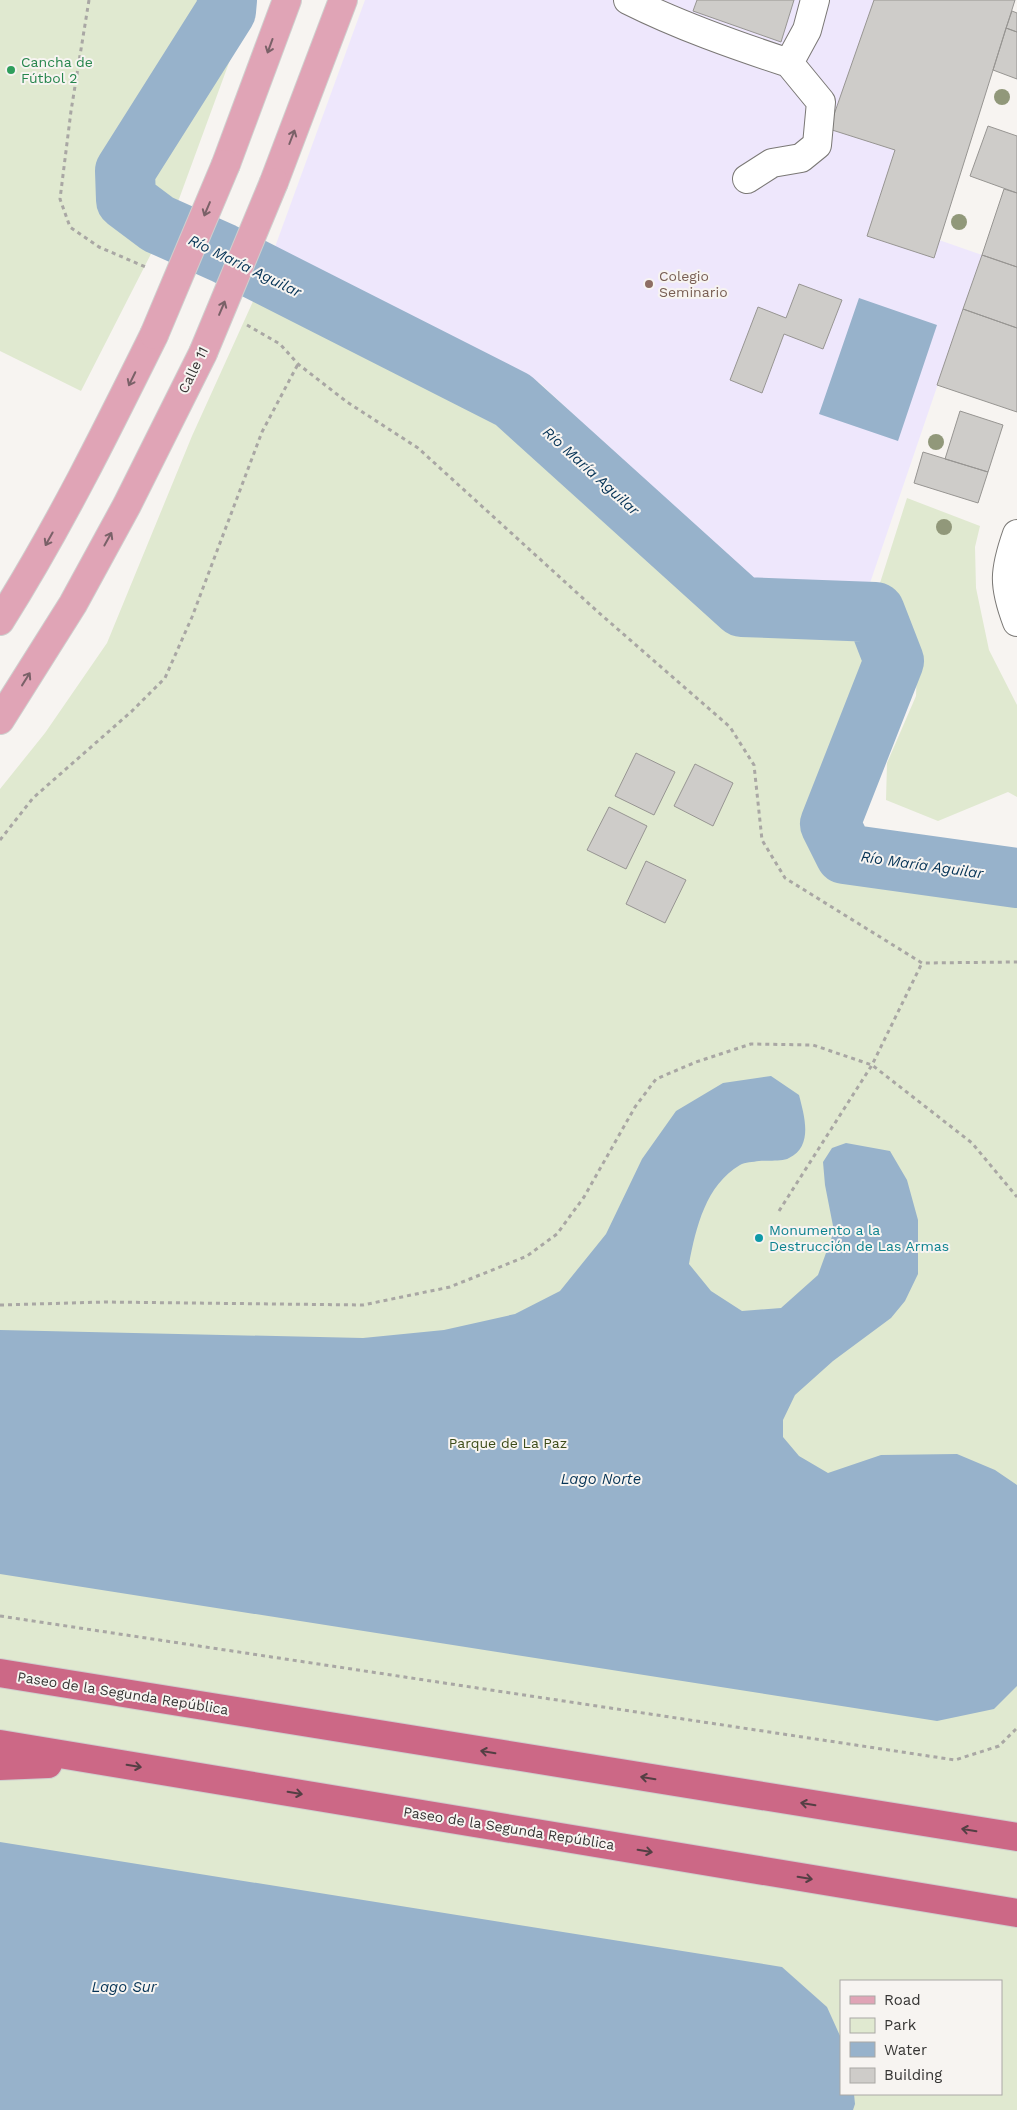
<svg xmlns="http://www.w3.org/2000/svg" width="1017" height="2110" font-family="'Work Sans',sans-serif">
  <style>
    .education { fill: #eee7fc }
    .green { fill: #e0e9d0; fill-rule: evenodd }
    .water { fill: #97b2cb }
    .lines { fill: none; stroke-linecap: round; stroke-linejoin: round }
    .river { stroke: #97b2cb; stroke-width: 60 }
    .building { fill: #ceccc9; stroke: #979592 }
    .minor-casing { stroke: #7a7875; stroke-width: 30 }
    .major-casing { stroke: #cfcfce; stroke-width: 30 }
    .highway-casing { stroke: #cfcfce; stroke-width: 30 }
    .path { stroke: #a9a7a4; stroke-width: 3; stroke-dasharray: 4 4; stroke-linecap: butt }
    .minor { stroke: #fff; stroke-width: 28 }
    .major { stroke: #e0a4b6; stroke-width: 28 }
    .highway { stroke: #cc6886; stroke-width: 28 }
    .major-bridge-casing { stroke: #cfcfce; stroke-width: 30; stroke-linecap: butt }
    .major-bridge { stroke: #e0a4b6; stroke-width: 28 }
    .tree { fill: #91987a }
    .oneway { stroke: #7a6168 }
    .oneway2 { stroke: #543f44 }
    .leisure-dot { fill: #2e9e5b; stroke: #f7f4f1; stroke-width: 2 }
    .education-dot { fill: #8d6e63; stroke: #f7f4f1; stroke-width: 2 }
    .culture-dot { fill: #0f9aa8; stroke: #f7f4f1; stroke-width: 2 }
    .labels { text-anchor: middle; dominant-baseline: central; stroke-width: 4; stroke-linejoin: round; paint-order: stroke }
    .leisure-label { font-size: 14px; fill: #27864d; stroke: #f7f4f1; text-anchor: start }
    .education-label { font-size: 14px; fill: #785e54; stroke: #f7f4f1; text-anchor: start }
    .street-label { font-size: 14px; fill: #363534; stroke: #f7f4f1 }
    .culture-label { font-size: 14px; fill: #0d838f; stroke: #f7f4f1; text-anchor: start }
    .park-label { font-size: 14px; fill: #3d4c19; stroke: #f7f4f1 }
    .water-label { font-size: 15px; font-style: italic; fill: #053356; stroke: #f7f4f1 }
  </style>
  <rect width="100%" height="100%" fill="#f7f4f1"/>
  <!-- education -->
  <path class="education" d="M365 0H1015L939 240 982 255 870 583 835 589 752 583 540 383 271 258Z"/>
  <!-- green -->
  <path class="green" d="M0 0H252L179 199 81 391 0 351Z
    M255 297 498 423 719 613 763 630 856 633 869 666 815 822 821 870 1017 904V2110H0V789L45 733 107 643 192 436ZM841 1981H1001V2094H841Z
    M907 498 980 526 975 547 976 588 989 650 1017 705V797L1008 792 938 821 886 800 887 763 916 696 918 641 880 583Z"/>
  <!-- water -->
  <path class="water" d="M859 298 937 325 898 441 819 414Z
    M771 1076 799 1095C804 1115 814 1146 789 1158 782 1162 768 1160 759 1161 753 1162 745 1162 740 1165 706 1185 696 1227 689 1264L711 1291 742 1311 781 1308 818 1275 834 1231 825 1185 823 1162 832 1148 846 1143 890 1151 907 1180 918 1220V1274L905 1301 891 1318 833 1361 795 1395 783 1420V1437L799 1456 828 1473 881 1455 957 1454 995 1470 1017 1485V1686L994 1709 937 1721 0 1574V1330L363 1338 444 1330 515 1314 560 1291 606 1234 642 1159 676 1111 723 1083Z
    M0 1842 782 1967 827 2007 841 2038V2094H854L855 2104 853 2110H0Z"/>
  <g class="lines">
    <!-- river -->
    <path class="river" d="M227 0 226 11 125 171 126 200 158 224 223 253 513 400 742 607 875 612 894 661 830 824 845 854 1017 878"/>
  </g>
  <!-- building -->
  <path class="building" d="M697 0H794L781 42 693 11Z
    M874 0H1015L934 258 867 236 895 150 829 129Z
    M1012 11 1017 13V32L1006 28Z
    M1006 28 1017 32V79L993 70Z
    M988 126 1017 136V193L970 176Z
    M1004 189 1017 193V267L982 255Z
    M982 255 1017 267V328L963 309Z
    M799 284 842 300 823 349 784 334 762 393 730 380 758 307 786 318Z
    M963 309 1017 328V412L937 385Z
    M960 411 1003 425 988 472 945 459Z
    M923 452 988 472 978 503 914 483Z
    M636 753 675 772 654 815 615 796Z
    M695 764 733 783 713 826 674 806Z
    M609 807 647 826 626 869 587 850Z
    M646 861 686 880 665 923 626 904Z"/>
  <g class="lines">
    <defs>
      <path id="minor" d="M628 0C680 26 734 45 789 63L807 30 815 0
        M747 179 772 163 801 158 817 145 821 102 789 63
        M1017 534C1004 571 1003 585 1017 622"/>
      <path id="major" d="M226 164 287 0
        M274 182 343 0
        M0 621C58 529 106 432 154 335
        M0 720 73 604 127 505 203 353"/>
      <path id="highway" d="M0 1673 1017 1837
        M0 1744 1017 1913
        M0 1766 48 1764"/>
    </defs>
    <!-- minor casing -->
    <use href="#minor" class="minor-casing"/>
    <!-- major casing -->
    <use href="#major" class="major-casing"/>
    <!-- highway casing -->
    <use href="#highway" class="highway-casing"/>
    <!-- path -->
    <path class="path" d="M89 0 71 111 60 199 70 227 99 247 148 268
      M247 325 280 344 298 364 347 402 418 448 598 612 730 727 754 765 762 840 785 878 922 963 1017 962
      M0 840 33 798 132 711 165 678 192 617 262 432 298 364
      M779 1211 872 1065 922 963
      M0 1305 105 1302 363 1305 450 1287 527 1256 557 1234 584 1197 635 1107 656 1079 696 1062 751 1044 813 1045 872 1065 972 1143 1017 1197
      M0 1616 955 1760 999 1746 1017 1728"/>
    <!-- minor -->
    <use href="#minor" class="minor"/>
    <!-- major -->
    <use href="#major" class="major"/>
    <!-- highway -->
    <use href="#highway" class="highway"/>
    <defs>
      <path id="major-bridge" d="M154 335 226 164
        M203 353 274 182"/>
    </defs>
    <!-- major-bridge casing -->
    <use href="#major-bridge" class="major-bridge-casing"/>
    <!-- major-bridge -->
    <use href="#major-bridge" class="major-bridge"/>
  </g>
  <!-- trees -->
  <g class="tree">
    <circle cx="1002" cy="97" r="8"/>
    <circle cx="959" cy="222" r="8"/>
    <circle cx="936" cy="442" r="8"/>
    <circle cx="944" cy="527" r="8"/>
  </g>
  <!-- one-way arrows -->
  <defs><path id="oneway-shaft" d="M-6 0H5M1.5-3L5.5 0L1.5 3" fill="none" stroke-width="1.6" stroke-linecap="round" stroke-linejoin="round" transform="scale(1.25)"/></defs>
  <g class="oneway">
    <use href="#oneway-shaft" transform="translate(270 46) rotate(110)"/>
    <use href="#oneway-shaft" transform="translate(292 137) rotate(-69)"/>
    <use href="#oneway-shaft" transform="translate(207 209) rotate(113)"/>
    <use href="#oneway-shaft" transform="translate(222 308) rotate(-67)"/>
    <use href="#oneway-shaft" transform="translate(132 379) rotate(116)"/>
    <use href="#oneway-shaft" transform="translate(49 539) rotate(119)"/>
    <use href="#oneway-shaft" transform="translate(108 539) rotate(-61)"/>
    <use href="#oneway-shaft" transform="translate(26 679) rotate(-58)"/>
  </g>
  <g class="oneway2">
    <use href="#oneway-shaft" transform="translate(488 1752) rotate(-171)"/>
    <use href="#oneway-shaft" transform="translate(134 1766) rotate(9)"/>
    <use href="#oneway-shaft" transform="translate(648 1778) rotate(-171)"/>
    <use href="#oneway-shaft" transform="translate(295 1793) rotate(9)"/>
    <use href="#oneway-shaft" transform="translate(808 1804) rotate(-171)"/>
    <use href="#oneway-shaft" transform="translate(969 1830) rotate(-171)"/>
    <use href="#oneway-shaft" transform="translate(645 1851) rotate(9)"/>
    <use href="#oneway-shaft" transform="translate(805 1878) rotate(9)"/>
  </g>
  <!-- markers -->
  <circle class="leisure-dot" cx="11" cy="70" r="5"/>
  <circle class="education-dot" cx="649" cy="284" r="5"/>
  <circle class="culture-dot" cx="759" cy="1238" r="5"/>
  <g class="labels">
    <!-- leisure labels -->
    <g class="leisure-label">
      <text x="21" y="62">Cancha de<tspan x="21" dy="16">Fútbol 2</tspan></text>
    </g>
    <!-- education labels -->
    <g class="education-label">
      <text x="659" y="276">Colegio<tspan x="659" dy="16">Seminario</tspan></text>
    </g>
    <!-- street labels -->
    <g class="street-label">
      <text transform="translate(193 370) rotate(-64)">Calle 11</text>
      <text transform="translate(123 1693) rotate(9)">Paseo de la Segunda República</text>
      <text transform="translate(509 1828) rotate(9)">Paseo de la Segunda República</text>
    </g>
    <!-- culture labels -->
    <g class="culture-label">
      <text x="769" y="1230">Monumento a la<tspan x="769" dy="16">Destrucción de Las Armas</tspan></text>
    </g>
    <!-- park labels -->
    <g class="park-label">
      <text x="508" y="1443">Parque de La Paz</text>
    </g>
    <!-- water labels -->
    <g class="water-label">
      <text transform="translate(245 266) rotate(26)">Río María Aguilar</text>
      <text transform="translate(591 471) rotate(42)">Río María Aguilar</text>
      <text transform="translate(922 865) rotate(8)">Río María Aguilar</text>
      <text x="601" y="1479">Lago Norte</text>
      <text x="124" y="1987">Lago Sur</text>
    </g>
  </g>
  <!-- legend -->
  <rect x="840" y="1980" width="162" height="115" fill="#f7f4f1" stroke="#aaa8a5"/>
  <rect x="850" y="1996" width="25" height="8" fill="#e0a4b6" stroke="#aaa8a5"/>
  <text x="884" y="2005" font-size="15" fill="#363534">Road</text>
  <rect x="850" y="2018" width="25" height="15" fill="#e0e9d0" stroke="#aaa8a5"/>
  <text x="884" y="2030" font-size="15" fill="#363534">Park</text>
  <rect x="850" y="2042" width="25" height="15" fill="#97b2cb" stroke="#aaa8a5"/>
  <text x="884" y="2055" font-size="15" fill="#363534">Water</text>
  <rect x="850" y="2068" width="25" height="15" fill="#ceccc9" stroke="#aaa8a5"/>
  <text x="884" y="2080" font-size="15" fill="#363534">Building</text>
</svg>
